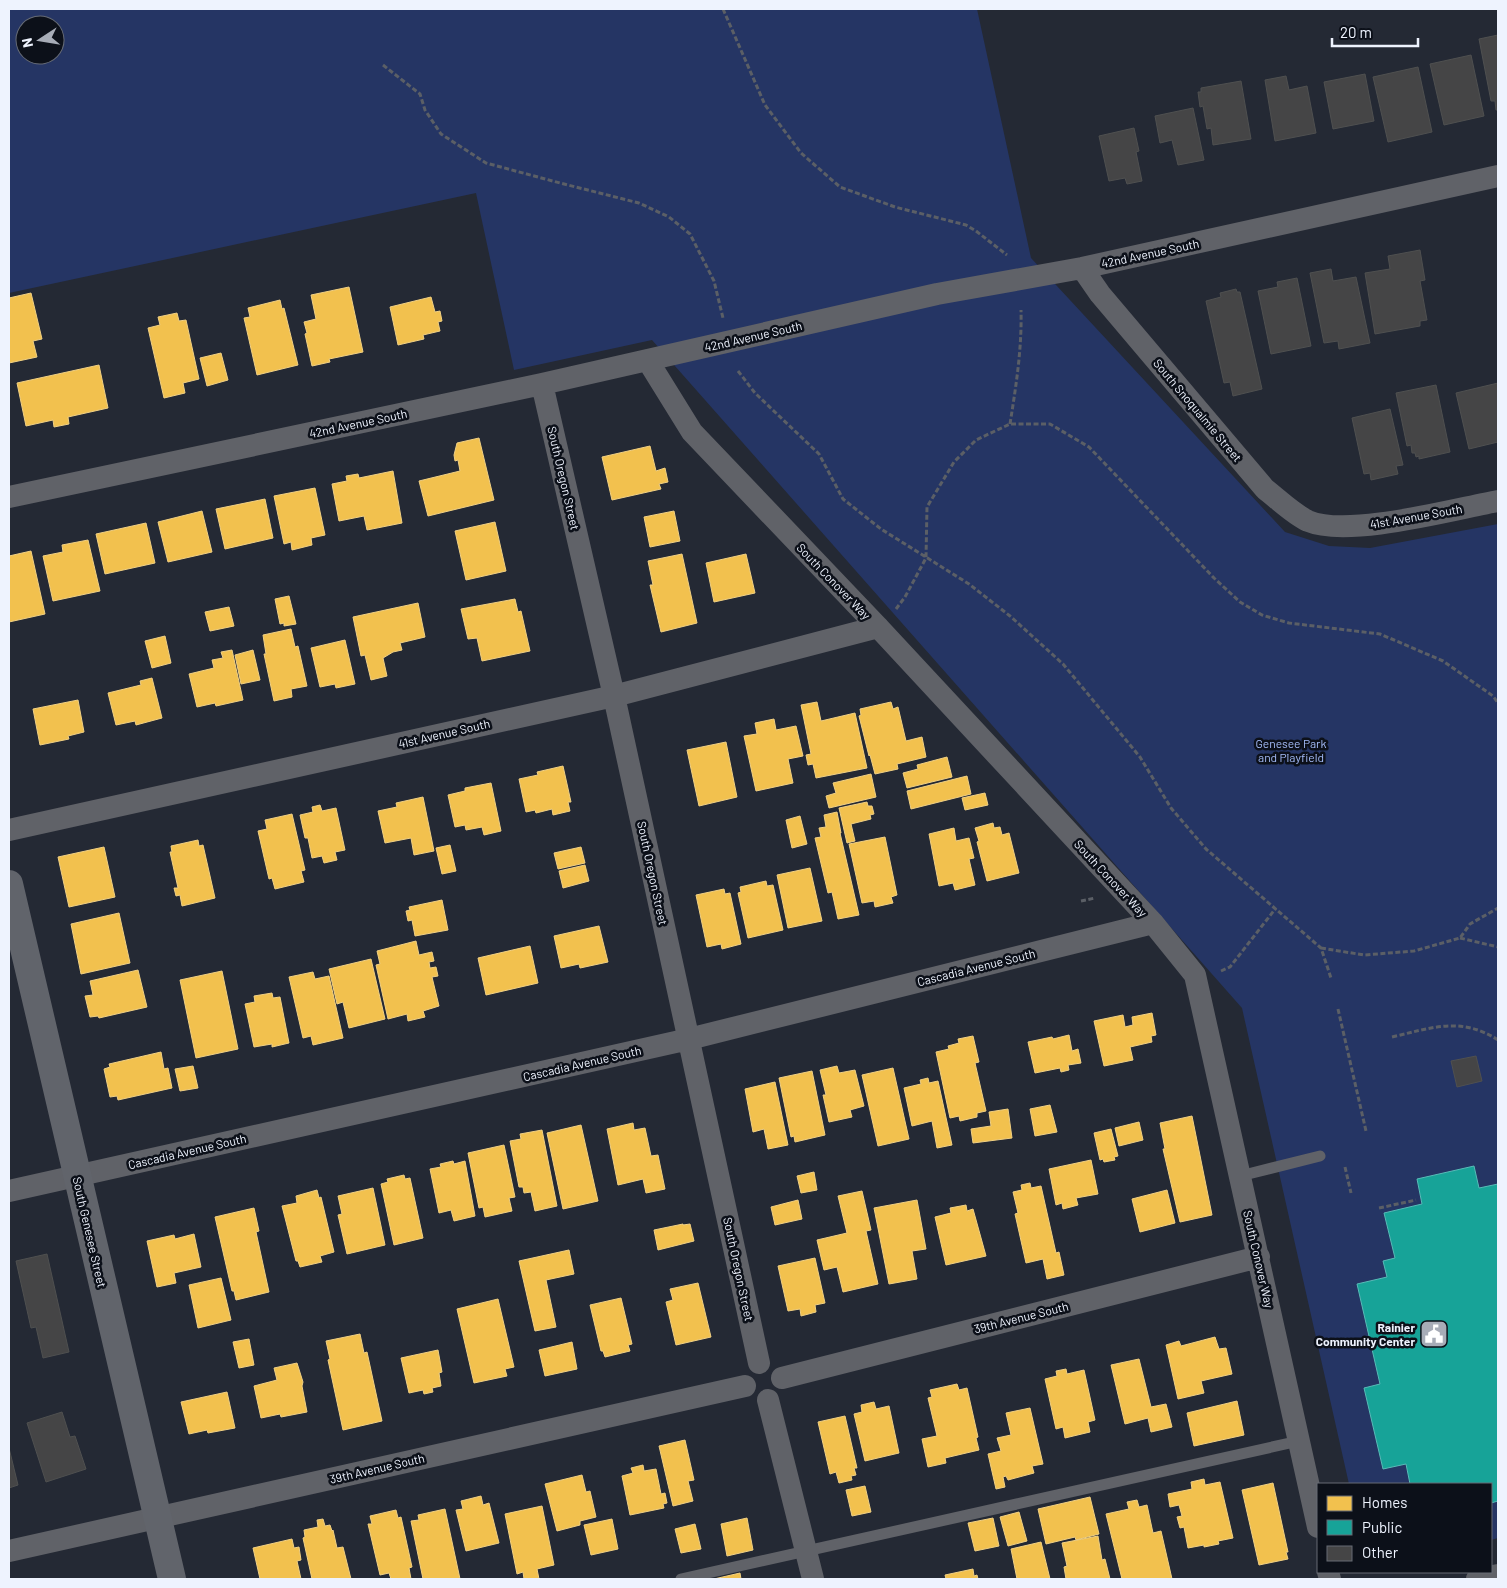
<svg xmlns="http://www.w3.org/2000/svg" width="1507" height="1588" font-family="Barlow,sans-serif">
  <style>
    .green { fill: #253564; fill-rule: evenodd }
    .homes { fill: #f2c14e; stroke: #f1d083 }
    .public { fill: #17a398; stroke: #58bbb7 }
    .building { fill: #454546; stroke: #4f5050 }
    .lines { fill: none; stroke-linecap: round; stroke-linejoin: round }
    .path { stroke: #5b5f66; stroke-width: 3; stroke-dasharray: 5 2.5; stroke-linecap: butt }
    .lane { stroke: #606268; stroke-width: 11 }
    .street { stroke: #606268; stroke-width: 22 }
    .secondary { stroke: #61646b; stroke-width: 28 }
    .labels { text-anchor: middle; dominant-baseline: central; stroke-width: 5; stroke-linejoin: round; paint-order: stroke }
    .street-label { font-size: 12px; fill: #eef3fe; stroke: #0c1019 }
    .park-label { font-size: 12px; fill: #a6befa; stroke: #0c1019 }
    .poi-label { font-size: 12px; font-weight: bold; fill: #eef3fe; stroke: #0c1019; text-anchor: end }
  </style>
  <rect width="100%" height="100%" fill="#242934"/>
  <!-- green -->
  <path class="green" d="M9 9H977L1031 258 1285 532 1329 546 1370 548 1498 524V1538L1491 1540V1484H1349L1242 1008 652 340 514 370 476 193 9 293ZM25 25H55V55H25Z"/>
  <!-- homes -->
  <path class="homes" d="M349 287 363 352 329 359 330 362 312 366 305 334 307 333 304 322 316 319 311 295Z
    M31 293 42 339 33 341 37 357 9 363V298Z
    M431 297 435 312 440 311 442 321 438 322 440 331 423 335 424 339 398 345 390 307Z
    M280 300 282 309 284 308 298 365 257 375 244 318 250 317 248 308Z
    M177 313 179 321 186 320 199 379 183 383 185 393 164 398 148 328 160 325 158 317Z
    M221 353 228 380 207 386 200 358Z
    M99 365 108 408 68 417 69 424 54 427 53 420 26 426 17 383Z
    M479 438 494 500 428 516 419 481 460 471 458 460 455 461 454 455 457 443Z
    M650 446 656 471 665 468 668 482 659 484 661 489 612 500 602 457Z
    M393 471 402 523 367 530 364 516 339 521 332 484 347 481 346 476 358 474 359 478Z
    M315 488 325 535 311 538 312 545 292 550 291 542 284 544 274 496Z
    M265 499 273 538 225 549 216 509Z
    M202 511 212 552 168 562 158 522Z
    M674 511 680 541 650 547 644 517Z
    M495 522 506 571 466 580 455 531Z
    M146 523 155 563 105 574 96 534Z
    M88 540 100 591 53 601 43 556 63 552 62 545Z
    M31 551 45 614 9 622V556Z
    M682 554 697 623 661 632 650 585H653L648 561Z
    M746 554 755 593 714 602 706 563Z
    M289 596 296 624 284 626V623L280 624 275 599Z
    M515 599 518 612 521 611 530 651 482 661 477 638 468 639 461 609Z
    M418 603 425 637 400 643 402 650 393 652 383 658 387 676 371 680 365 655 361 656 353 617Z
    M229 607 234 626 210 631 205 612Z
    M291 629 295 647 298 646 307 686 291 689 292 697 274 701 264 654H266L263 635Z
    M165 636 171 663 152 668 145 641Z
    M345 640 355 684 336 688 335 684 320 687 311 648Z
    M232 650 243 700 216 706 215 703 197 707 189 674 214 668 212 660 223 658 221 652Z
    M253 650 260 680 241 684 235 655Z
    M152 678 162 718 136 725 135 721 116 725 108 693 141 685 140 681Z
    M78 700 84 732 68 736 69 739 40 745 33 709Z
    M817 702 821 721 855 713 867 768 816 778 813 764 808 765 806 755 811 754 801 705Z
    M891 702 893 709 898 707 906 741 922 737 926 757 897 764 898 769 875 774 870 755 869 756 859 716 861 715 860 709Z
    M774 719 776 730 796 726 803 756 788 759 793 783 756 791 744 736 757 734 755 723Z
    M726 742 737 797 699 806 687 750Z
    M947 757 952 777 907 788 903 773 918 769 917 765Z
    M563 766 571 802H568L570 811 553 815 552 809 536 813 535 810 526 812 519 779 538 775 537 772Z
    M871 774 876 797 829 808 826 796 836 793 833 783Z
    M967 776 971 794 911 809 907 791Z
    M491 783 501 831 484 835 482 827 466 830 465 825 455 827 448 795 465 791V788Z
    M985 793 988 805 965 810 962 798Z
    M423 797 434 851 414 855 411 838 385 843 378 811 397 807 396 803Z
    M867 802 868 806H872L874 814 870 815 871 819 851 824 855 841 847 843 839 808Z
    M320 805 322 811 336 808 345 850 335 852 337 860 324 863 322 856 312 858 308 838H305L300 815 313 812 312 807Z
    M837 812 841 833H840L859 915 838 919 832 892 828 893 815 838 821 837 819 828 826 827 824 815Z
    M292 814 305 870 301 871 304 882 275 889 272 878 269 879 258 831 267 829 265 820Z
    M800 816 807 844 792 848 786 820Z
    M993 823 994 828 1000 827 1002 835 1009 833 1019 873 987 881 977 842 979 841 975 828Z
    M954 828 956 841 969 838 974 858 969 859 975 885 955 890 953 883 939 886 929 834Z
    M885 837 897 895 891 897 893 903 875 907 874 901 862 903 849 844Z
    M198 840 199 846 203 845 215 898 182 906 180 895 176 896 174 888H178L170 852H172L171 846Z
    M450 845 456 871 442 874 436 848Z
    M104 847 115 897 69 907 58 857Z
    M581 847 585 863 558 869 554 853Z
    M585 865 589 881 563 888 559 871Z
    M810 868 822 921 788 928 777 875Z
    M766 881 767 886 773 885 783 930 748 938 738 893 741 892 740 887Z
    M724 889 725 894 730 893 741 944 722 949 721 944 707 947 696 895Z
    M442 900 448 930 415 936 412 920 408 921 406 911 410 910 409 907Z
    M119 913 130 963 81 974 71 924Z
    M599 926 608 962 580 968 579 964 561 968 554 936Z
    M416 941 419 955 432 952 434 961 429 962 430 968 436 967 438 976 432 977 439 1006 423 1011 425 1017 408 1021 407 1014 388 1019 376 965 380 964 377 951Z
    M530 946 538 983 486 995 478 958Z
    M371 959 385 1019 349 1028 343 1002 337 1004 329 969Z
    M138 970 147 1007 99 1018 98 1016 90 1017 85 996 93 995 90 981Z
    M222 971 238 1049 196 1058 180 980Z
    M313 972 315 979 329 976 343 1038 313 1045 311 1036 303 1038 289 977Z
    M272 993 273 998 280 997 289 1043 272 1047V1044L254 1047 245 1004 255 1002 254 996Z
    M1152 1013 1156 1035 1151 1036 1152 1042 1130 1047 1133 1060 1104 1066 1094 1021 1123 1015 1125 1027 1133 1025 1132 1017Z
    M1069 1035 1072 1051 1078 1049 1081 1063 1068 1065 1069 1070 1061 1072 1060 1068 1035 1073 1028 1042 1052 1037 1053 1039Z
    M973 1036 979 1062 975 1063 986 1111 977 1113V1117L960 1121 959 1116 950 1118 936 1052 949 1049 948 1046 959 1043 958 1039Z
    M161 1052 164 1069 168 1068 172 1088 118 1100 117 1096 110 1097 104 1069 110 1067 109 1064Z
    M193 1066 198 1088 180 1091 175 1069Z
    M837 1066 839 1073 855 1070 864 1106 850 1110 852 1117 829 1122 823 1095H826L820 1070Z
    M893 1068 909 1139 878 1146 862 1075Z
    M812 1071 825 1135 795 1142 794 1136 791 1137 779 1078Z
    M928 1078 929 1083 938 1081 952 1145 937 1148 932 1121 912 1126 904 1088 921 1084 920 1080Z
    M775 1082 788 1145 768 1149 764 1129 753 1132 745 1089Z
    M1050 1105 1057 1132 1035 1136 1030 1109Z
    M1008 1109 1012 1138 973 1143 971 1129 991 1126 989 1112Z
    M1192 1116 1212 1215 1180 1222 1163 1149H1165L1160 1123Z
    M1139 1122 1143 1140 1119 1146 1115 1128Z
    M633 1123 634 1130 645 1128 651 1156 658 1155 665 1189 646 1193 643 1179 618 1185 607 1129Z
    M581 1125 598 1201 563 1209 547 1133Z
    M1111 1129 1118 1156 1114 1157 1115 1160 1104 1162 1103 1159 1100 1160 1094 1133Z
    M542 1130 557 1206 535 1211 531 1192 524 1193 523 1187H519L510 1141 521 1139 520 1134Z
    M504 1145 515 1197 509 1198 512 1211 485 1217 483 1207 479 1208 468 1153Z
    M1091 1160 1098 1194 1076 1198 1078 1205 1063 1209 1062 1203 1056 1205 1049 1169Z
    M453 1161 454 1164 465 1161 475 1216 454 1221 451 1210 439 1213 430 1169 441 1167 440 1164Z
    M814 1172 817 1190 801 1193 797 1176Z
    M404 1175 405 1179 410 1178 423 1238 394 1245 381 1184 388 1182 387 1179Z
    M1030 1183 1031 1188 1041 1186 1056 1253 1059 1252 1064 1275 1047 1279 1043 1259 1026 1263 1015 1214 1018 1213 1013 1192 1022 1190 1021 1185Z
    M373 1188 385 1245 347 1254 338 1215 342 1214 338 1196Z
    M317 1190 319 1198 321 1197 334 1252 320 1256 322 1262 300 1267 298 1261H296L282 1206 297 1203 296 1196Z
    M1167 1190 1175 1223 1140 1232 1132 1199Z
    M862 1191 871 1230 866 1231 878 1284 843 1292 837 1267 824 1270 817 1240 847 1233 838 1196Z
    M798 1200 802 1219 775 1225 771 1207Z
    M917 1200 926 1249 912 1251 917 1279 889 1284 874 1208Z
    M966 1205 967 1211 973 1209 986 1256 946 1265 935 1217 951 1213 950 1208Z
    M254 1208 259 1231 256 1232 269 1292 236 1300 234 1291H232L215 1217Z
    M683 1224V1225L690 1224 694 1241 658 1250 654 1230Z
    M194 1234 201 1267 174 1273 176 1283 157 1287 147 1241 174 1235 175 1239Z
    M569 1250 574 1274 546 1280 556 1327 535 1331 519 1261Z
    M815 1258 825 1303 815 1305 816 1312 801 1316 800 1309 788 1311 778 1266Z
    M221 1278 231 1320 198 1328 189 1285Z
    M698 1283 711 1337 676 1345 666 1302 673 1300 670 1289Z
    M621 1298 632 1344 628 1345 630 1351 605 1357 603 1351H601L590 1305Z
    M498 1299 514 1367 505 1369 507 1376 474 1383 457 1309Z
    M360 1334 364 1353 367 1352 382 1421 343 1430 328 1360 330 1359 326 1341Z
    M1215 1337 1219 1349 1226 1348 1232 1374 1201 1381 1204 1393 1178 1399 1166 1345 1179 1341 1181 1346Z
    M249 1339 254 1365 239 1368 233 1342Z
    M572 1342 577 1369 545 1376 539 1350Z
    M438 1350 442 1372 439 1373 441 1386 432 1388 433 1392 424 1394 423 1390 409 1393 401 1358Z
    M1139 1359 1151 1407 1166 1404 1172 1427 1151 1432 1148 1418 1125 1424 1111 1365Z
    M297 1363 303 1382 302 1386 307 1412 281 1417 280 1414 261 1418 254 1386 277 1380 274 1368Z
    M1066 1369 1067 1374 1084 1370 1095 1420 1088 1422 1090 1432 1065 1438 1063 1427 1056 1429 1045 1379 1057 1376 1056 1371Z
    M957 1384 959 1390 967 1388 978 1437 976 1438 979 1450 945 1458 946 1463 928 1467 922 1439 937 1436 928 1398 932 1397 930 1390Z
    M227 1392 235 1428 208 1433 207 1430 189 1434 181 1402Z
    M1237 1401 1244 1435 1194 1446 1187 1413Z
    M874 1402 876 1409 889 1406 899 1453 865 1461 854 1414 862 1412 861 1405Z
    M1030 1408 1043 1464 1032 1466 1034 1473 1008 1480 1006 1476 1003 1477 1005 1487 996 1489 988 1454 1001 1451 997 1438 1011 1435 1006 1413Z
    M845 1416 857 1468H854L856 1475 851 1476 852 1480 839 1483 836 1472 830 1474 818 1422Z
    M685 1440 694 1480 688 1481 693 1501 673 1506 659 1446Z
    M643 1465 644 1471 656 1469 661 1494 665 1493 667 1503 663 1504 664 1508 630 1515 622 1476 633 1473 631 1468Z
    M582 1475 586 1492 590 1491 596 1517 580 1521V1525L557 1531 545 1484Z
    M1204 1479 1205 1485 1220 1482 1233 1538 1218 1541 1219 1544 1204 1547V1545L1188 1548 1184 1527 1180 1528 1177 1517 1182 1516 1179 1505 1170 1507 1168 1494 1192 1489 1191 1482Z
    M1273 1483 1288 1552H1286L1288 1559 1259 1565 1242 1490Z
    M865 1486 871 1512 852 1516 846 1490Z
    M481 1496 483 1505 489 1503 499 1543 466 1551 456 1510 463 1509 461 1501Z
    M1090 1497 1099 1534 1076 1540 1075 1537 1046 1544 1038 1509Z
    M1137 1500 1139 1507 1147 1505 1153 1533 1161 1531 1172 1579H1122L1106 1514 1129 1509 1127 1502Z
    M542 1506 554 1565 537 1569 539 1579H524L523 1572 517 1574 505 1514Z
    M445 1509 460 1579H423L411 1521 419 1520 418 1515Z
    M396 1510 398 1518 401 1517 412 1567 409 1568 411 1579H391L389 1573 380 1575 368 1524H372L370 1516Z
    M1019 1512 1027 1541 1008 1546 1000 1517Z
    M747 1518 753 1550 727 1556 721 1524Z
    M993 1518 999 1546 975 1551 968 1523Z
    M323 1519 325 1526 330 1525 332 1531 333 1530 337 1548 343 1547 351 1579H312L303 1538 305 1537 304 1530 318 1527 317 1520Z
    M612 1519 618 1549 591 1555 584 1525Z
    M695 1524 701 1549 681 1553 675 1529Z
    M1098 1536 1102 1560 1105 1559 1110 1579H1066L1064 1567 1067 1566 1062 1543Z
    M292 1539 294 1548 299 1547 301 1560 297 1561 301 1579H260L253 1548Z
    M1041 1542 1050 1579H1017L1011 1549Z
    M973 1569 974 1576 977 1575 978 1579H946L945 1575Z
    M740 1573 741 1579H714Z"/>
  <!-- public -->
  <path class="public" d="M1474 1166 1479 1188 1498 1184V1501L1491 1503V1484H1410L1406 1464 1383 1469 1364 1388 1380 1384 1357 1284 1387 1277 1383 1261 1395 1258 1384 1213 1422 1204 1417 1179Z"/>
  <!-- building -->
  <path class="building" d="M1498 35V110H1496L1495 101H1491L1479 39Z
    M1471 55 1484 116 1444 125 1430 64Z
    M1418 67 1432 132 1388 142 1373 77Z
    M1365 74 1374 121 1333 129 1324 82Z
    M1286 76 1289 90 1307 86 1316 133 1275 141 1265 80Z
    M1241 81 1251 139 1213 145 1211 128 1207 129 1203 106 1200 107 1198 92H1201V88Z
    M1193 108 1204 160 1178 165 1172 140 1160 143 1155 116Z
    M1134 128 1139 151 1136 152 1142 181 1127 184 1125 178 1109 181 1099 136Z
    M1420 250 1425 280 1420 281 1427 320 1420 321V326L1375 334 1365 273 1390 269 1388 256Z
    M1331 269 1333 281 1356 277 1370 343 1339 349 1338 341 1324 343 1310 273Z
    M1297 278 1311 346 1271 354 1258 291 1278 287 1277 282Z
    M1236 289 1237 292H1240L1262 389 1233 396 1230 382 1224 383 1206 301 1221 297 1220 293Z
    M1498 383V442L1469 449 1456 393Z
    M1436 385 1450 452 1419 459V456L1416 457 1415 453H1412L1411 445 1407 446 1396 393Z
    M1390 409 1403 465 1396 466 1398 474 1371 480 1370 473 1364 474 1352 418Z
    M1476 1056 1482 1081 1457 1087 1451 1061Z
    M47 1254 69 1352 43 1358 36 1327 31 1328 16 1261Z
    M62 1412 70 1437 75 1436 86 1469 46 1482 27 1423Z
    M9 1448 18 1485 9 1488Z"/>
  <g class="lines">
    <!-- path -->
    <path class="path" d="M723 9 765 105 801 153 840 187 895 207 966 225 976 231 1007 255
      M383 65 420 94 425 110 441 134 486 163 560 183 639 203 669 217 690 234 714 281 723 318
      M738 371 755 393 819 454 843 499 881 529 969 584 1010 616 1063 664 1140 757 1171 808 1206 849 1321 948 1331 978
      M1010 424C1016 386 1022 349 1021 310
      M896 609 905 597 926 558 927 507 954 462 976 440 1010 424H1050L1089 447 1214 578 1240 602 1262 615 1289 623 1380 634 1443 661 1493 696 1498 703
      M1081 901 1095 898
      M1460 938 1498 947
      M1321 948 1364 955 1414 951 1460 938 1470 924 1498 908
      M1221 971 1230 967 1276 908
      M1338 1009 1366 1131
      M1392 1037C1431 1028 1461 1016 1498 1040
      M1345 1167 1351 1193
      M1379 1208 1416 1200"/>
    <!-- lane -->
    <path class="lane" d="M1240 1176 1320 1156
      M681 1579 1299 1441"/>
    <!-- street -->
    <path class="street" d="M1082 268 1100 294 1265 489C1278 499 1293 514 1308 521 1348 538 1454 509 1498 501
      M648 361 692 432 878 627 1153 923 1195 975 1318 1527
      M542 384 614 696 759 1363
      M9 497 542 384 937 294 1082 268 1498 176
      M9 830 614 696 878 627
      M9 1191 689 1039 1153 923
      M782 1378 1259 1257
      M768 1400 813 1579
      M9 1551 745 1386
      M1328 1572 1330 1579
      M1477 1579 1498 1575"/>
    <!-- secondary -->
    <path class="secondary" d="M9 884 172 1579"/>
  </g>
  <!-- icons -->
  <defs>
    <symbol id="civic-square" viewBox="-11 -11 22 22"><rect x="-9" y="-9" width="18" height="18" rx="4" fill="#a7acb7" stroke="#0c1019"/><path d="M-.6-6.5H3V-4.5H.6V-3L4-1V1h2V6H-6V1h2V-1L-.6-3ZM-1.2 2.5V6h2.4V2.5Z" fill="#fff"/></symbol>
  </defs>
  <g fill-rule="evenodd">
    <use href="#civic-square" x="1418" y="1318" width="32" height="32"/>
  </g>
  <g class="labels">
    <!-- street labels -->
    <g class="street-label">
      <text transform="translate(1150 253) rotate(-12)">42nd Avenue South</text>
      <text transform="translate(753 336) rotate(-13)">42nd Avenue South</text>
      <text transform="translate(1198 410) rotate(50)">South Snoqualmie Street</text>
      <text transform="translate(358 423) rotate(-12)">42nd Avenue South</text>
      <text transform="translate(564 478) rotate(77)">South Oregon Street</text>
      <text transform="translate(1416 516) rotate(-10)">41st Avenue South</text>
      <text transform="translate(834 581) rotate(46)">South Conover Way</text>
      <text transform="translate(444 733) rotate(-13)">41st Avenue South</text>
      <text transform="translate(653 873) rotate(78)">South Oregon Street</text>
      <text transform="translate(1111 878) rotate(47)">South Conover Way</text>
      <text transform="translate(976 967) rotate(-14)">Cascadia Avenue South</text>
      <text transform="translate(582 1063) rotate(-13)">Cascadia Avenue South</text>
      <text transform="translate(187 1151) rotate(-13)">Cascadia Avenue South</text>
      <text transform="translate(90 1232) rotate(77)">South Genesee Street</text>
      <text transform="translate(1259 1259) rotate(77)">South Conover Way</text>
      <text transform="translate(739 1269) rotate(78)">South Oregon Street</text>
      <text transform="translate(1021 1317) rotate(-14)">39th Avenue South</text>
      <text transform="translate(377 1468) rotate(-13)">39th Avenue South</text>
    </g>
    <!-- park labels -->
    <g class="park-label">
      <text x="1291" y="743">Genesee Park<tspan x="1291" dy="14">and Playfield</tspan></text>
    </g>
    <!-- poi labels -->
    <g class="poi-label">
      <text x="1415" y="1327">Rainier<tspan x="1415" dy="14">Community Center</tspan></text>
    </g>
  </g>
  <!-- border -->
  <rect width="1507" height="1588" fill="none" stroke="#eef3fe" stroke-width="20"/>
  <!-- legend -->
  <rect x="1317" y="1483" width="175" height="90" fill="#0c1019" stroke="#666b75"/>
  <rect x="1327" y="1496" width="25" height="15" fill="#f2c14e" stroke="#666b75"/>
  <text x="1362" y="1508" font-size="15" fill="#eef3fe">Homes</text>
  <rect x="1327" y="1520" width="25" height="15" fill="#17a398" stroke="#666b75"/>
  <text x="1362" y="1533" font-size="15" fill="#eef3fe">Public</text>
  <rect x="1327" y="1546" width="25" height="15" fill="#454546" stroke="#666b75"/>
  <text x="1362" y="1558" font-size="15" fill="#eef3fe">Other</text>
  <!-- north arrow -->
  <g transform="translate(40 40) rotate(258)"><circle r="24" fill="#0c1019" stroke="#666b75"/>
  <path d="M0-4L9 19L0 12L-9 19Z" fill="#a7acb7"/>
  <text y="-8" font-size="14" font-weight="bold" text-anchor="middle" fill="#eef3fe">N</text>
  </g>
  <!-- scale -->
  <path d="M1332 38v8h86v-8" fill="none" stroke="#eef3fe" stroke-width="2.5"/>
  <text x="1340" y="38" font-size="15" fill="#eef3fe" stroke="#0c1019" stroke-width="4" paint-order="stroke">20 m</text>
</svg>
